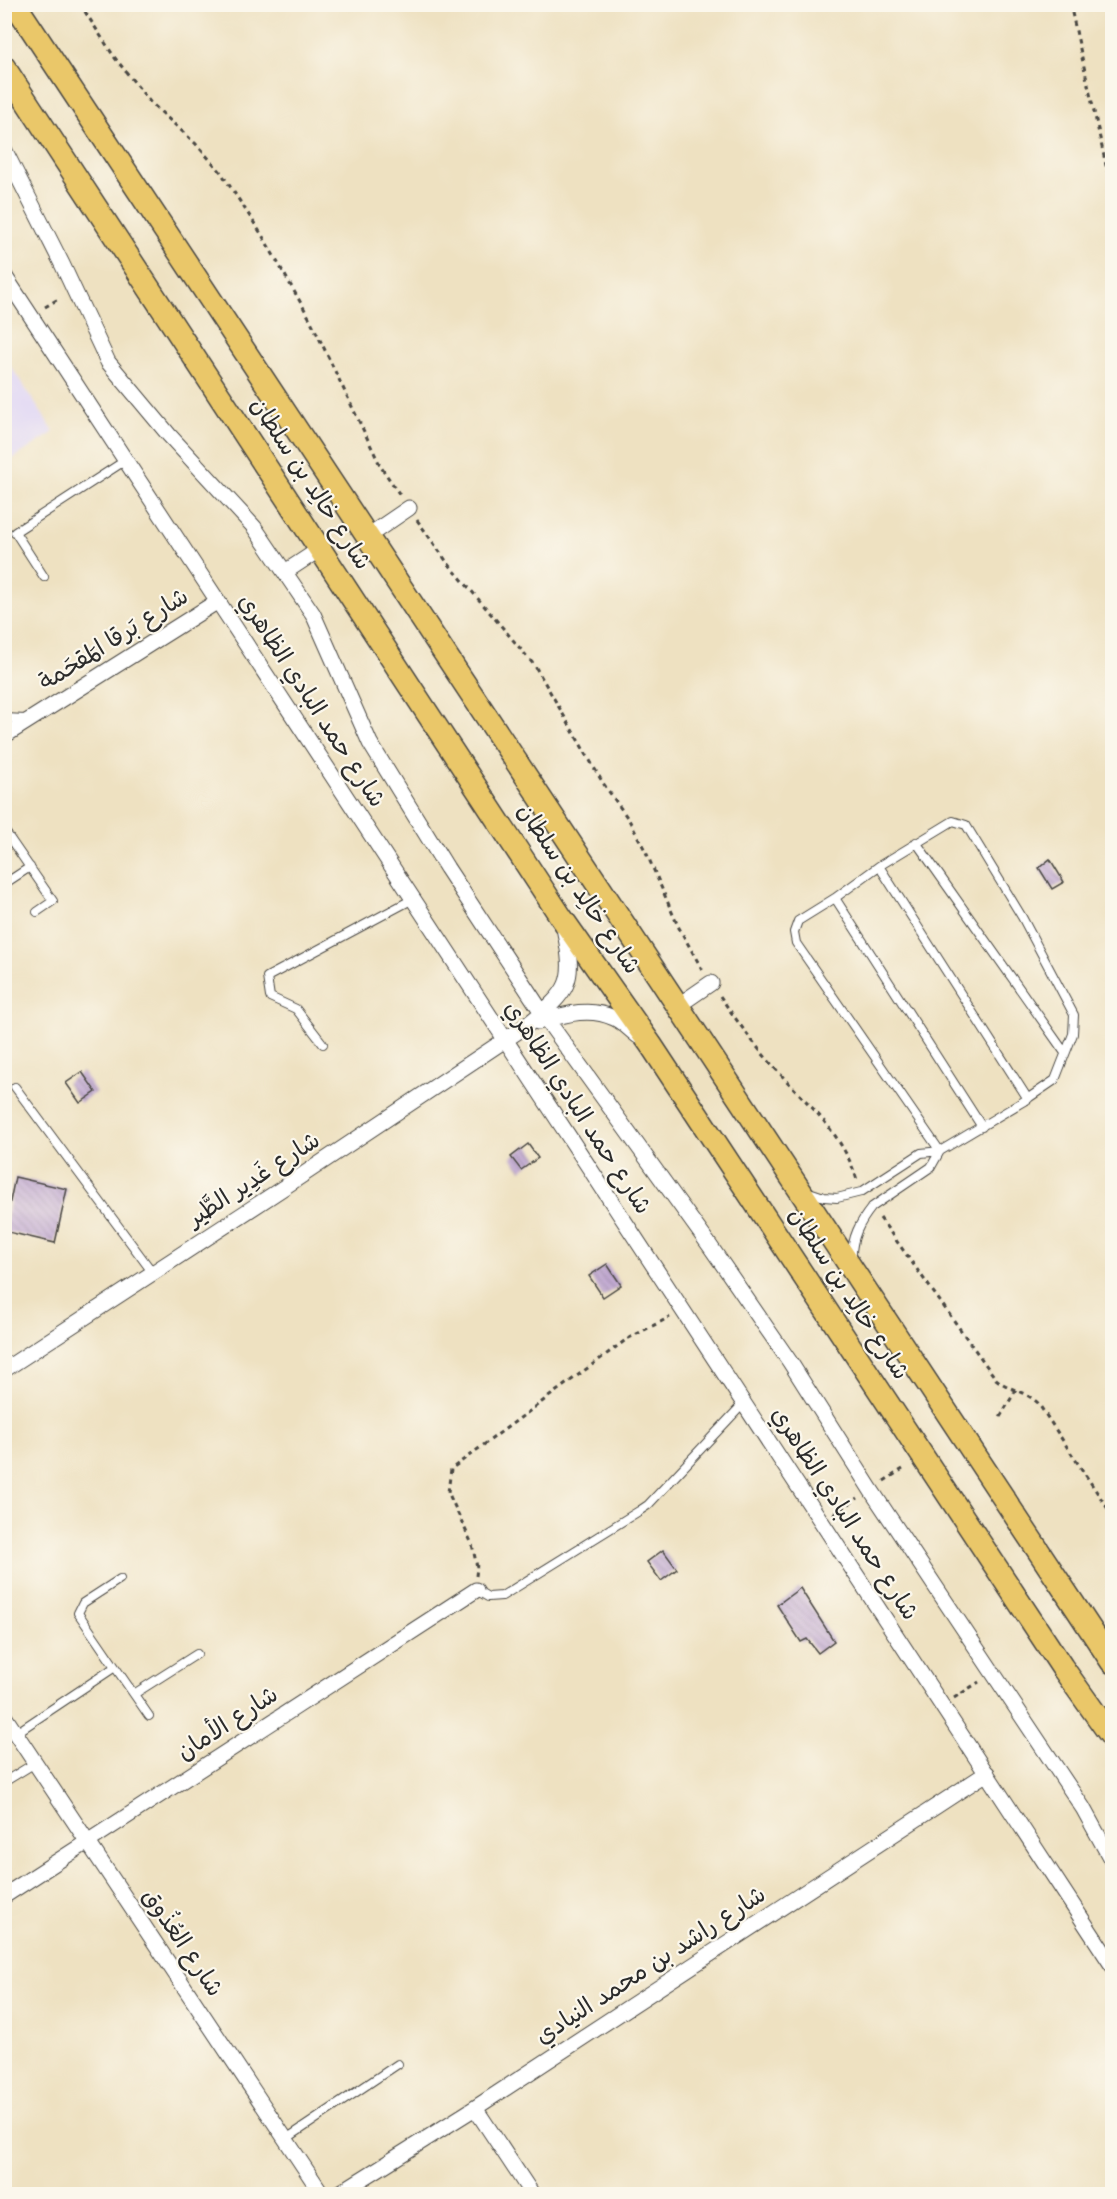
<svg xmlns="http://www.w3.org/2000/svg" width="1117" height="2199" font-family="Mynerve,'Playpen Sans Arabic',sans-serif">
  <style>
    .built { fill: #dfd5f5 }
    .building { fill: url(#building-back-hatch) }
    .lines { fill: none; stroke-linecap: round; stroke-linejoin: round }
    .lane-casing { stroke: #484642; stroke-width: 10 }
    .street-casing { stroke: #484642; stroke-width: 17 }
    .primary-casing { stroke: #484642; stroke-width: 25 }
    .path { stroke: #484642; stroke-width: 3; stroke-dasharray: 4.5 4.5; stroke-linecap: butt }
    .lane { stroke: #fff; stroke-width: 8 }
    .street { stroke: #fff; stroke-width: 15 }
    .primary { stroke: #eac769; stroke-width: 22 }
    .labels { text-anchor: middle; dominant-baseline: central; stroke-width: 4.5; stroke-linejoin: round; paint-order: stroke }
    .street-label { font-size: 24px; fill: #2b2b2b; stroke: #fbf7ec }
  </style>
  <defs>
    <pattern id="building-back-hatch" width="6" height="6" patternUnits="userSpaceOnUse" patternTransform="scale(1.5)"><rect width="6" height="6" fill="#bca2cf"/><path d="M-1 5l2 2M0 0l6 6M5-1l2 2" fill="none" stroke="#9984a8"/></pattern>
  </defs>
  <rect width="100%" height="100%" fill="#fbf7ec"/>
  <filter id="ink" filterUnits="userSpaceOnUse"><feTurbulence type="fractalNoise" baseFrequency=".0167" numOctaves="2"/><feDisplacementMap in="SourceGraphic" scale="12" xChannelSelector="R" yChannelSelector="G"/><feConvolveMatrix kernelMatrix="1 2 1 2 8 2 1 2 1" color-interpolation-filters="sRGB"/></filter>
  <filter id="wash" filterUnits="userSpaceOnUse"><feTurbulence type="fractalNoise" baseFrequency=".008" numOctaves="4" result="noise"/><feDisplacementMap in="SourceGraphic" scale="24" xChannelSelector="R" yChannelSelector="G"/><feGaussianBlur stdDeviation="1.35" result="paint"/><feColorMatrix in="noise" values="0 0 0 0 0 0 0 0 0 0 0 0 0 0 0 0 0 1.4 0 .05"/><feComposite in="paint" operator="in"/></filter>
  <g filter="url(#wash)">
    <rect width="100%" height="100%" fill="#eee1c1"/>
    <!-- built -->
    <path class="built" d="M4 356 54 432 5 464H4Z"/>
    <g id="blocks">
      <!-- building -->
      <path class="building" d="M1050 859 1064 882 1052 889 1039 868Z
        M82 1072 96 1092 80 1103 66 1083Z
        M528 1144 538 1158 521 1170 511 1157Z
        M15 1177 67 1189 55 1243 4 1231Z
        M607 1264 621 1285 603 1297 589 1276Z
        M663 1550 677 1569 661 1581 647 1562Z
        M800 1588 834 1641 818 1653 807 1639 801 1642 777 1605Z"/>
    </g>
  </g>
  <g filter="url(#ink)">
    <use href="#blocks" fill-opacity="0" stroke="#484642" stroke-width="1.5"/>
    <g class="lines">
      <defs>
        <path id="lane" d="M44 577 15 532 126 460
          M4 718 26 719
          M953 821 966 825 1022 917 1074 1015 1073 1034 1055 1080 1024 1101 940 1151 796 943 794 932 798 921 835 898 879 866Z
          M4 830 53 901 37 912
          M916 842 1065 1053
          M879 866 1028 1099
          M4 884 30 867
          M835 898 982 1127
          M323 1044 296 1009 270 997 267 977 413 899
          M15 1087 153 1273
          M809 1192 824 1197 837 1198 861 1192 921 1153 940 1151 931 1167 872 1207C860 1222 851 1238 852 1259
          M476 1590 488 1597 502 1596 639 1511 648 1505 744 1403
          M115 1667 78 1613 83 1603 120 1579
          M134 1694 197 1654
          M16 1733 115 1667 149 1716
          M4 1782 35 1763
          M286 2139 398 2064"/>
        <path id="street" d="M4 149 62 264 108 362 169 435 254 527 313 614 370 743 447 868 547 1020 710 1246 790 1362 871 1490 1083 1808 1112 1861
          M4 275 1112 1965
          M368 536 409 508
          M285 572 320 549
          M4 736 218 601
          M679 1005 711 983
          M538 1022C563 1015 589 1006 614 1018 623 1022 630 1030 638 1036
          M4 1370 283 1188 526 1026C570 990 576 984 564 928
          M4 1716 322 2194
          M4 1896 476 1590
          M475 2108 532 2194
          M338 2194 475 2108 987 1773"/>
        <path id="primary" d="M15 4 1112 1662
          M4 67 561 917 651 1045 1062 1667 1112 1737"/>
      </defs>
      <!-- lane casing -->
      <use href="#lane" class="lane-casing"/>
      <!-- street casing -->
      <use href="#street" class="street-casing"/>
      <!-- primary casing -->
      <use href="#primary" class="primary-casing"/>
      <!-- path -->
      <path class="path" d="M80 4 115 58 150 102 195 143 220 171 262 235 310 319 381 467 400 495
        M1070 4 1112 192
        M45 307 60 298
        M417 520 447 562 535 666 603 783 629 820 646 852 678 926 703 971
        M720 996C736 1020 754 1044 773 1066 805 1102 842 1131 857 1180
        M880 1218 996 1379C1009 1390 1025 1391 1038 1403L1112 1515
        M1000 1417 1016 1390
        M884 1481 906 1467
        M834 1514 858 1498
        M476 1576 477 1567 472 1544 448 1492 451 1469 627 1339 670 1317
        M954 1698 979 1682"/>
      <!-- lane -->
      <use href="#lane" class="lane"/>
      <!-- street -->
      <use href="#street" class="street"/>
      <!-- primary -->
      <use href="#primary" class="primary"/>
    </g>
  </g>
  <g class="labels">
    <!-- street labels -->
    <g class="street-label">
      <text transform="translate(310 484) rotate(57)">شارع خالِد بن سلطان</text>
      <text transform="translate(114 640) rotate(-32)">شارع بَرقا المَقحَمة</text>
      <text transform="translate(311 701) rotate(57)">شارع حمد البادي الظاهري</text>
      <text transform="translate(578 889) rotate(56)">شارع خالِد بن سلطان</text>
      <text transform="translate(577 1108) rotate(57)">شارع حمد البادي الظاهري</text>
      <text transform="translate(254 1180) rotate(-33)">شارع غَدِير الطَّير</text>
      <text transform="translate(848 1294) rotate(57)">شارع خالِد بن سلطان</text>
      <text transform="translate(844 1514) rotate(57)">شارع حمد البادي الظاهري</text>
      <text transform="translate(228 1724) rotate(-33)">شارع الأمان</text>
      <text transform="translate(182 1943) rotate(56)">شارع العُذُوق</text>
      <text transform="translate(651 1966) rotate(-33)">شارع راشد بن محمد النيادي</text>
    </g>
  </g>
  <!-- margin -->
  <rect width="1117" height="2199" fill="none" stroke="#fbf7ec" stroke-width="24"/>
</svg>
